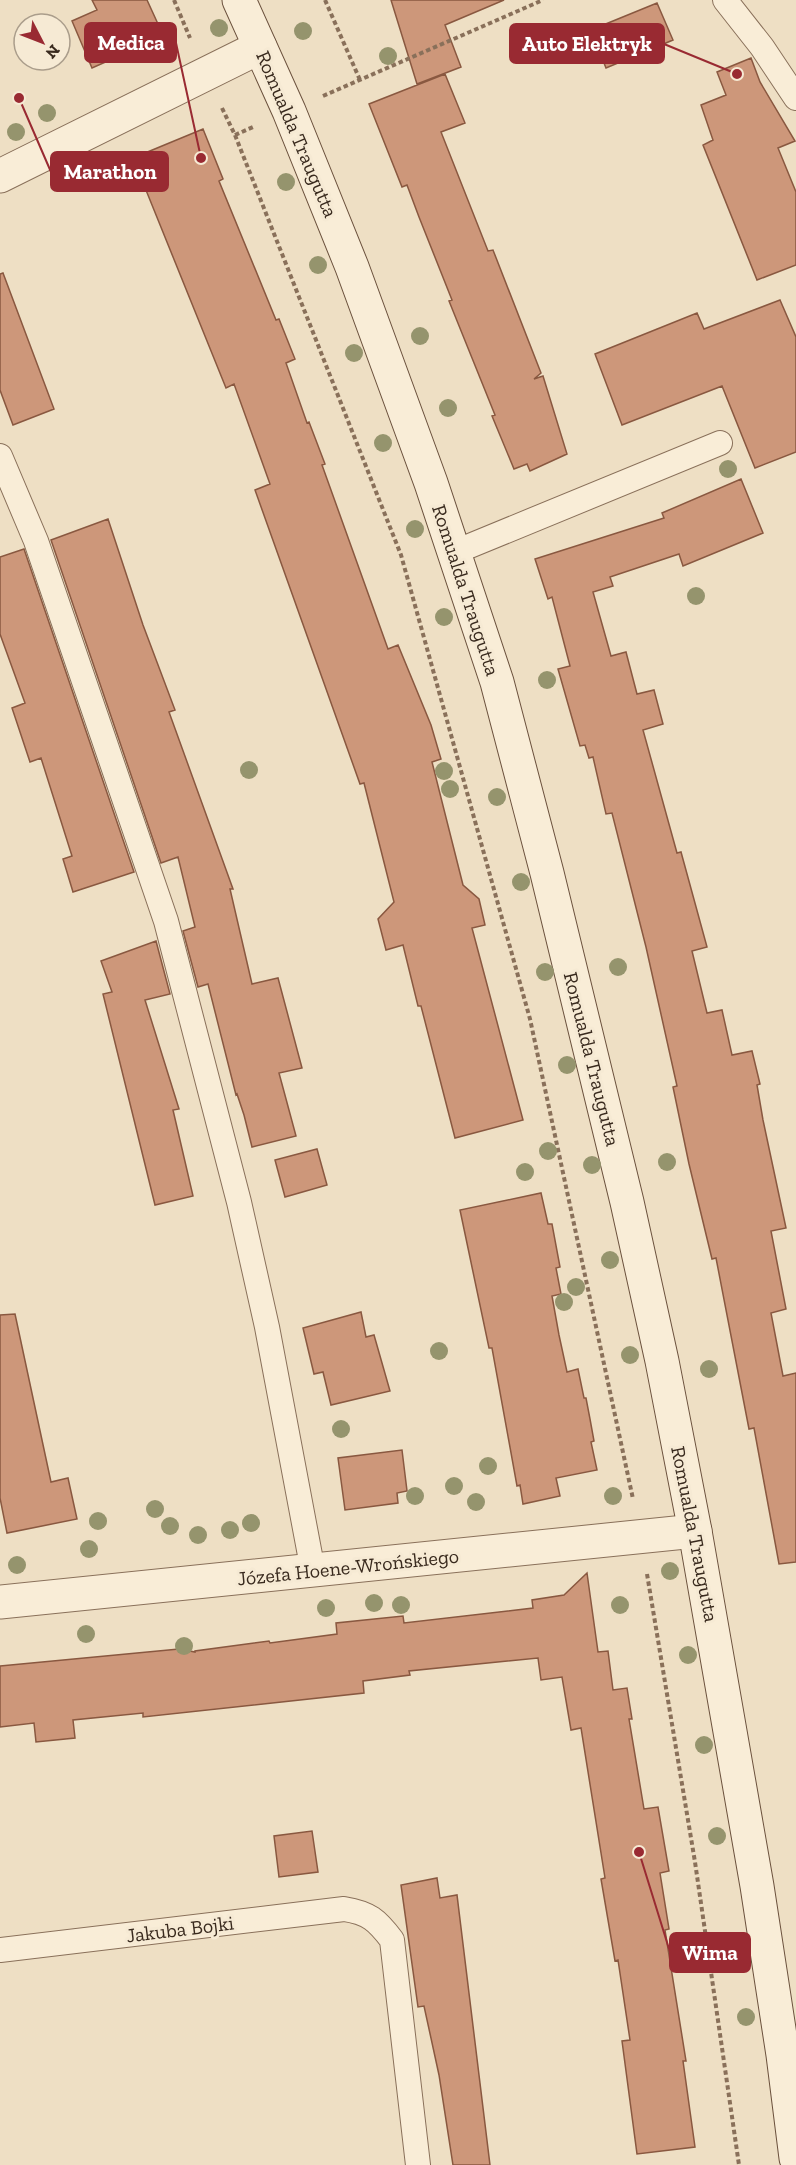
<svg xmlns="http://www.w3.org/2000/svg" width="796" height="2165" font-family="'Zilla Slab',serif">
  <style>
    .building { fill: #cd977a; stroke: #895840; stroke-width: 1.5 }
    .lines { fill: none; stroke-linecap: round; stroke-linejoin: round }
    .lane-casing { stroke: #89705a; stroke-width: 26 }
    .street-casing { stroke: #89705a; stroke-width: 35 }
    .secondary-casing { stroke: #6b513d; stroke-width: 35 }
    .path { stroke: #89705a; stroke-width: 4; stroke-dasharray: 4.5 3; stroke-linecap: butt }
    .lane { stroke: #f9edd7; stroke-width: 24 }
    .street { stroke: #f9edd7; stroke-width: 33 }
    .secondary { stroke: #f9edd7; stroke-width: 33 }
    .tree { fill: #95946d }
    .labels { text-anchor: middle; dominant-baseline: central; stroke-width: 6; stroke-linejoin: round; paint-order: stroke }
    .street-label { font-size: 20px; fill: #392a1e; stroke: #f6ead4 }
    .leader { fill: none; stroke: #992a32; stroke-width: 2 }
    .callout-dot { fill: #992a32; stroke: #f6ead4; stroke-width: 2 }
    .callout { fill: #992a32; stroke: #992a32; stroke-width: 2 }
    .callout-label { font-size: 21px; text-anchor: middle; font-weight: bold; fill: #fff }
  </style>
  <rect width="100%" height="100%" fill="#eedfc4"/>
  <!-- building -->
  <path class="building" d="M92 0H147L158 24 151 42 92 68 72 21 97 10Z
    M391 0H504L445 25 461 67 417 84Z
    M657 3 673 40 606 68 591 30Z
    M751 58 760 82 795 141 778 148 796 192V265L757 280 703 145 713 140 701 105 726 95 717 72Z
    M445 74 465 123 441 132 488 251 493 250 541 373 534 379 543 376 567 454 530 471 527 464 514 469 492 416 495 415 449 301 452 300 419 217 407 185 402 187 369 104Z
    M203 129 223 179 219 181 276 320 279 319 295 359 286 363 307 423 309 422 325 464 322 465 388 649 398 645 431 725 441 759 432 762 463 885 479 899 485 925 472 928 523 1120 455 1138 421 1006H418L403 945 386 950 378 919 394 902 364 783 360 784 255 490 270 484 234 384 226 388 133 158Z
    M3 273 54 409 13 425 0 390V274Z
    M780 300 796 337V452L755 468 722 386 622 425 595 354 697 313 704 329Z
    M741 479 763 533 683 566 679 554 610 577 613 586 593 592 611 656 626 652 637 694 654 690 663 724 643 730 677 853 681 852 707 947 692 951 707 1013 722 1010 732 1055 752 1051 760 1084 757 1085 763 1120 786 1228 771 1231 786 1309 771 1313 783 1376 796 1373V1562L779 1564 754 1428 749 1429 716 1258 712 1259 689 1164 673 1087 677 1086 646 947 612 813 606 814 593 757 589 758 585 745 580 746 558 669 570 666 552 597 548 599 535 559 664 518 662 513Z
    M108 519 143 625 175 710 169 712 233 889H230L252 984 278 978 302 1068 279 1073 296 1136 252 1147 244 1115 237 1094 236 1095 208 984 198 987 183 931 195 927 178 857 161 863 51 540Z
    M24 549 134 872 73 892 63 859 72 856 41 758 30 762 12 708 25 703 0 634V557Z
    M156 941 170 994 145 1000 179 1109 173 1110 193 1196 155 1205 103 994 112 992 101 961Z
    M317 1149 327 1185 285 1197 275 1160Z
    M541 1193 548 1224H552L560 1267 556 1268 561 1294 552 1296 559 1335 567 1372 578 1369 584 1398H586L590 1419 594 1441 591 1442 597 1470 556 1478 560 1496 523 1504 520 1485 517 1486 492 1348H489L460 1210Z
    M361 1312 366 1337 374 1335 390 1391 331 1405 323 1372 314 1374 303 1328Z
    M15 1314 51 1482 68 1478 77 1519 7 1533 0 1498V1315Z
    M402 1450 407 1491 397 1493 398 1503 345 1510 338 1458Z
    M587 1573 598 1652 608 1651 613 1690 627 1688 632 1719H629L644 1809 658 1807 669 1871 660 1873 669 1929 665 1930 686 2061H683L695 2147 637 2154 622 2041 630 2040 618 1960 615 1961 601 1879 605 1878 581 1728 571 1730 562 1677 541 1680 538 1658 409 1671 410 1675 363 1681 364 1693 143 1717V1713L73 1720 75 1738 36 1742 34 1723 0 1727V1666L179 1649 195 1652V1651L269 1641 270 1643 337 1634 336 1623 403 1616 404 1623 533 1608 532 1600 564 1595Z
    M312 1831 318 1872 279 1877 274 1836Z
    M437 1878 440 1898 457 1895 490 2165H453L439 2075 424 2006 418 2007 401 1885Z"/>
  <g class="lines">
    <defs>
      <path id="lane" d="M725 0 762 47 796 98
        M0 456 36 541 166 921 239 1202 267 1327 313 1571
        M455 552 720 443
        M0 1950 344 1909C369 1913 377 1920 392 1940L418 2165"/>
      <path id="street" d="M0 176 260 47
        M0 1602 695 1531"/>
      <path id="secondary" d="M239 0 289 111 352 267 431 483 497 682 547 873 627 1202 662 1361 695 1531 757 1886 783 2055 796 2158"/>
    </defs>
    <!-- lane casing -->
    <use href="#lane" class="lane-casing"/>
    <!-- street casing -->
    <use href="#street" class="street-casing"/>
    <!-- secondary casing -->
    <use href="#secondary" class="secondary-casing"/>
    <!-- path -->
    <path class="path" d="M174 0 190 38
      M325 0 360 80
      M323 96 543 0
      M222 108 235 135 401 555 530 1019 633 1499
      M235 135 253 127
      M647 1574 695 1862 739 2165"/>
    <!-- lane -->
    <use href="#lane" class="lane"/>
    <!-- street -->
    <use href="#street" class="street"/>
    <!-- secondary -->
    <use href="#secondary" class="secondary"/>
  </g>
  <!-- trees -->
  <g class="tree">
    <circle cx="219" cy="28" r="9"/>
    <circle cx="303" cy="31" r="9"/>
    <circle cx="388" cy="56" r="9"/>
    <circle cx="47" cy="113" r="9"/>
    <circle cx="16" cy="132" r="9"/>
    <circle cx="286" cy="182" r="9"/>
    <circle cx="318" cy="265" r="9"/>
    <circle cx="420" cy="336" r="9"/>
    <circle cx="354" cy="353" r="9"/>
    <circle cx="448" cy="408" r="9"/>
    <circle cx="383" cy="443" r="9"/>
    <circle cx="728" cy="469" r="9"/>
    <circle cx="415" cy="529" r="9"/>
    <circle cx="696" cy="596" r="9"/>
    <circle cx="444" cy="617" r="9"/>
    <circle cx="547" cy="680" r="9"/>
    <circle cx="249" cy="770" r="9"/>
    <circle cx="444" cy="771" r="9"/>
    <circle cx="450" cy="789" r="9"/>
    <circle cx="497" cy="797" r="9"/>
    <circle cx="521" cy="882" r="9"/>
    <circle cx="618" cy="967" r="9"/>
    <circle cx="545" cy="972" r="9"/>
    <circle cx="567" cy="1065" r="9"/>
    <circle cx="548" cy="1151" r="9"/>
    <circle cx="667" cy="1162" r="9"/>
    <circle cx="592" cy="1165" r="9"/>
    <circle cx="525" cy="1172" r="9"/>
    <circle cx="610" cy="1260" r="9"/>
    <circle cx="576" cy="1287" r="9"/>
    <circle cx="564" cy="1302" r="9"/>
    <circle cx="439" cy="1351" r="9"/>
    <circle cx="630" cy="1355" r="9"/>
    <circle cx="709" cy="1369" r="9"/>
    <circle cx="341" cy="1429" r="9"/>
    <circle cx="488" cy="1466" r="9"/>
    <circle cx="454" cy="1486" r="9"/>
    <circle cx="415" cy="1496" r="9"/>
    <circle cx="613" cy="1496" r="9"/>
    <circle cx="476" cy="1502" r="9"/>
    <circle cx="155" cy="1509" r="9"/>
    <circle cx="98" cy="1521" r="9"/>
    <circle cx="251" cy="1523" r="9"/>
    <circle cx="170" cy="1526" r="9"/>
    <circle cx="230" cy="1530" r="9"/>
    <circle cx="198" cy="1535" r="9"/>
    <circle cx="89" cy="1549" r="9"/>
    <circle cx="17" cy="1565" r="9"/>
    <circle cx="670" cy="1571" r="9"/>
    <circle cx="374" cy="1603" r="9"/>
    <circle cx="401" cy="1605" r="9"/>
    <circle cx="620" cy="1605" r="9"/>
    <circle cx="326" cy="1608" r="9"/>
    <circle cx="86" cy="1634" r="9"/>
    <circle cx="184" cy="1646" r="9"/>
    <circle cx="688" cy="1655" r="9"/>
    <circle cx="704" cy="1745" r="9"/>
    <circle cx="717" cy="1836" r="9"/>
    <circle cx="746" cy="2017" r="9"/>
  </g>
  <g class="labels">
    <!-- street labels -->
    <g class="street-label">
      <text transform="translate(297 134) rotate(67)">Romualda Traugutta</text>
      <text transform="translate(466 590) rotate(72)">Romualda Traugutta</text>
      <text transform="translate(592 1059) rotate(76)">Romualda Traugutta</text>
      <text transform="translate(695 1534) rotate(79)">Romualda Traugutta</text>
      <text transform="translate(348 1567) rotate(-6)">Józefa Hoene-Wrońskiego</text>
      <text transform="translate(180 1929) rotate(-7)">Jakuba Bojki</text>
    </g>
  </g>
  <!-- callouts -->
  <path class="leader" d="M201 158L176 43M737 74L664 44M19 98L51 172M639 1852L670 1952"/>
  <g class="callout-dot">
    <circle cx="201" cy="158" r="6"/>
    <circle cx="737" cy="74" r="6"/>
    <circle cx="19" cy="98" r="6"/>
    <circle cx="639" cy="1852" r="6"/>
  </g>
  <g class="callout">
    <rect x="85" y="23" width="91" height="39" rx="6"/>
    <rect x="510" y="24" width="154" height="39" rx="6"/>
    <rect x="51" y="152" width="117" height="39" rx="6"/>
    <rect x="670" y="1933" width="80" height="39" rx="6"/>
  </g>
  <g class="callout-label">
    <text x="131" y="50">Medica</text>
    <text x="587" y="51">Auto Elektryk</text>
    <text x="110" y="179">Marathon</text>
    <text x="710" y="1960">Wima</text>
  </g>
  <!-- north arrow -->
  <g transform="translate(42 42) rotate(132)"><circle r="28" fill="#f6ead4" stroke="#aa9d8b" stroke-width="1.5"/>
  <path d="M0-4.5L10 22L0 15L-10 22Z" fill="#992a32"/>
  <text y="-9" font-size="16" font-weight="bold" text-anchor="middle" fill="#392a1e">N</text>
  </g>
</svg>
